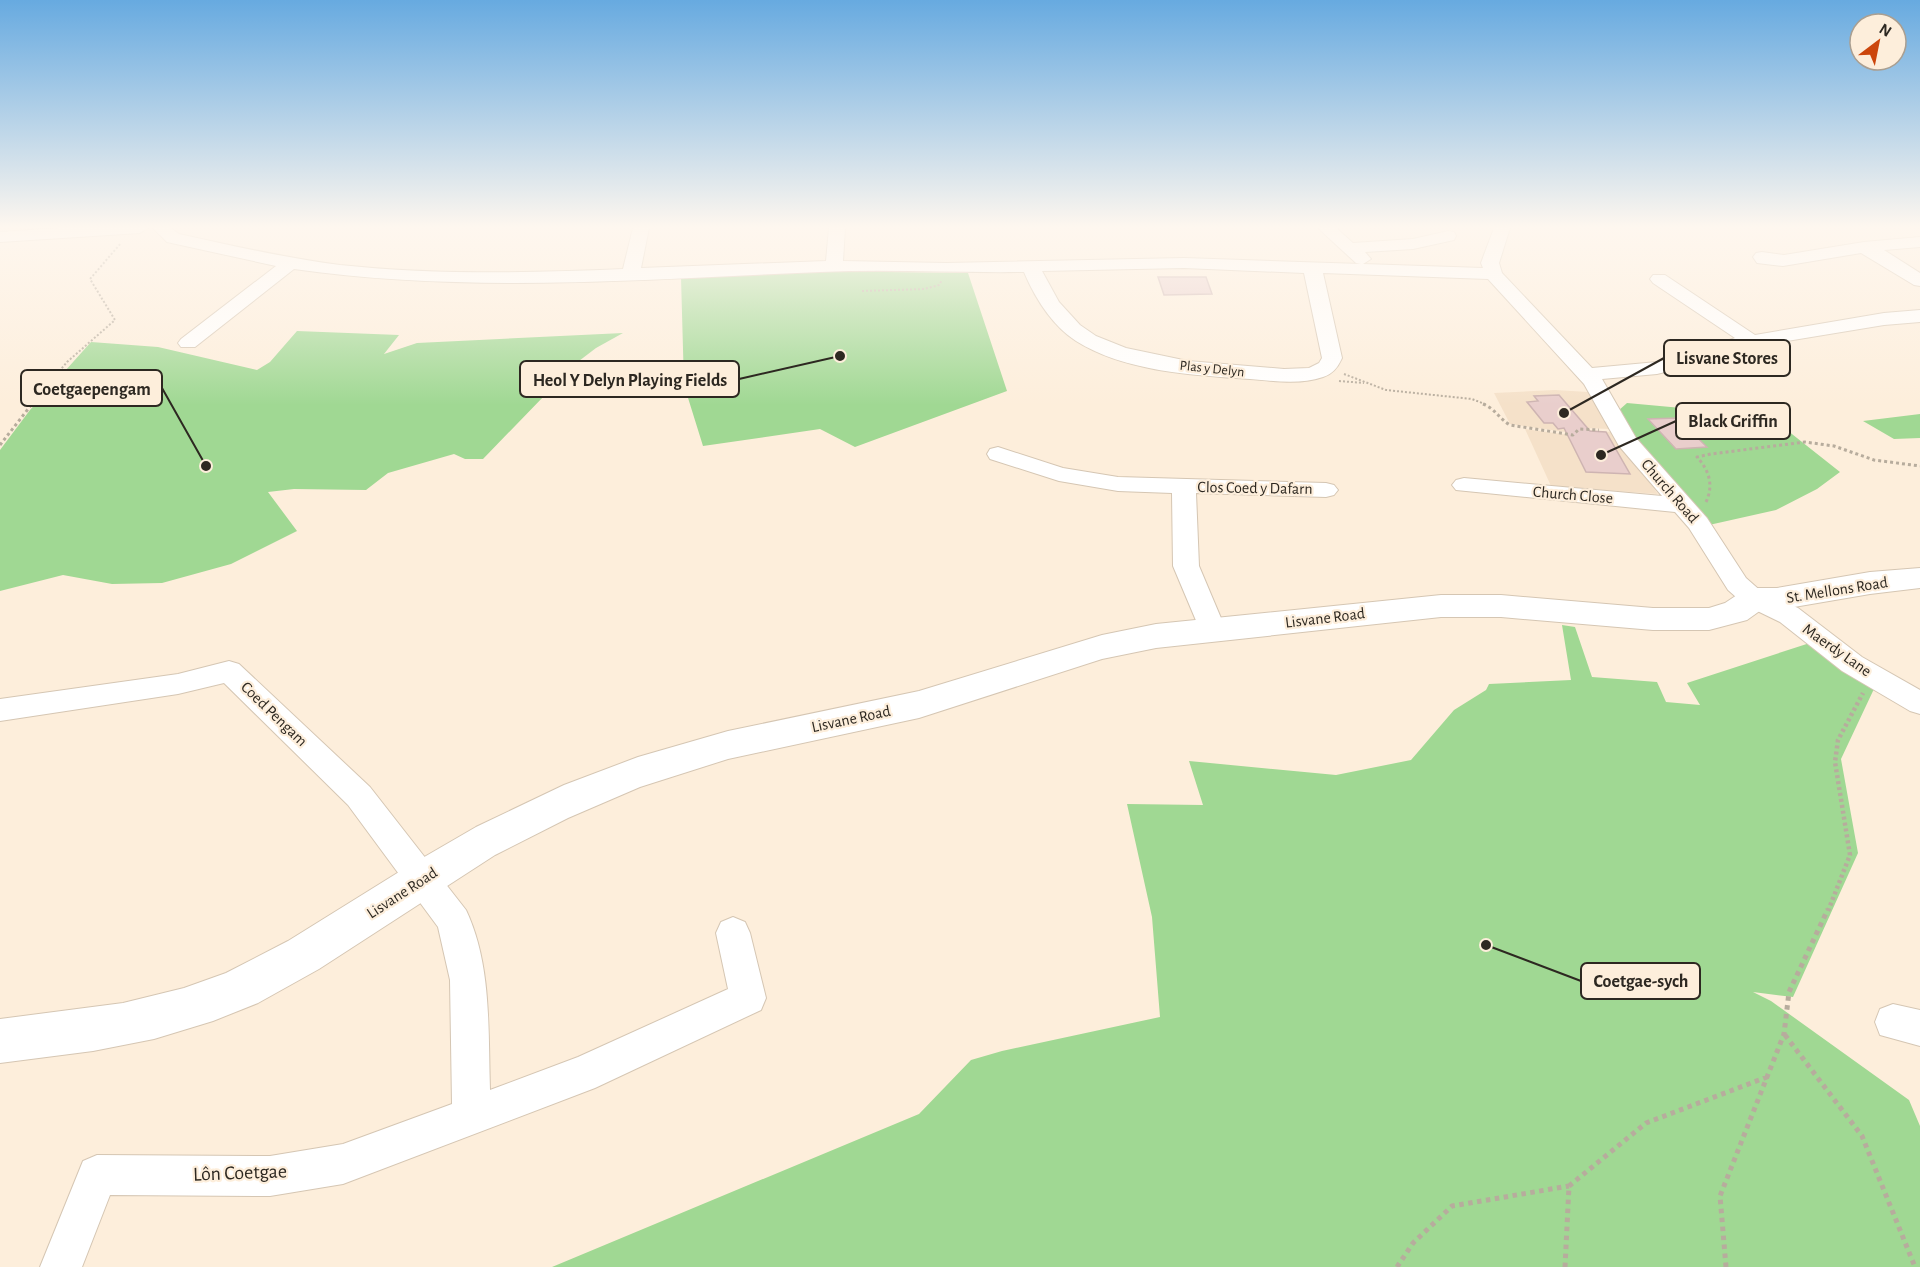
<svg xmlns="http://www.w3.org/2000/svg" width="1920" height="1267" font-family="'Alegreya Sans',sans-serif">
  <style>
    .built { fill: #f5e1c9 }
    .green { fill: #a0d893 }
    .building { fill: #e9cecc; stroke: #ceb4b2; stroke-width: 1.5 }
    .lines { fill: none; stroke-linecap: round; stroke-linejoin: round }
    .minor-casing { stroke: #d5c6b3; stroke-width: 2 }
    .major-casing { stroke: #d5c6b3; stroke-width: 2 }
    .path-far3 { stroke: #b7ac9d; stroke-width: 2; stroke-dasharray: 2 2; stroke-linecap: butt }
    .path-far2 { stroke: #b7ac9d; stroke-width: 3; stroke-dasharray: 3 3; stroke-linecap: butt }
    .path-far1 { stroke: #b7ac9d; stroke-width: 4.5; stroke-dasharray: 3 3; stroke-linecap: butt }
    .path { stroke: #b7ac9d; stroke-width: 5; stroke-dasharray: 4.5 4.5; stroke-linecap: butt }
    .minor { fill: #fff; fill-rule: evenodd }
    .major { fill: #fff; fill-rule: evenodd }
    .labels { text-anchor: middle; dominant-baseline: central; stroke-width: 4.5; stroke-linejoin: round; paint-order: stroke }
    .far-street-label { font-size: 14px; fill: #2d2821; stroke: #fdeedb }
    .street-label { font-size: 16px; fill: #2d2821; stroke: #fdeedb }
    .near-street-label { font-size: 20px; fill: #2d2821; stroke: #fdeedb }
    .leader { fill: none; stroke: #2d2821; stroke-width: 2 }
    .callout-dot { fill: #2d2821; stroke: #fdeedb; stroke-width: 2 }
    .callout { fill: #fdeedb; stroke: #2d2821; stroke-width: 2 }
    .callout-label { font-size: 18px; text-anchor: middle; font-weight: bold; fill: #2d2821 }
  </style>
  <rect width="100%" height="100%" fill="#fdeedb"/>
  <!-- built -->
  <path class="built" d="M1555 390 1588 392 1609 429 1587 428 1572 433 1510 424 1494 393Z
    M1525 429 1576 436 1579 430 1611 432 1658 494 1551 486Z"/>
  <!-- green -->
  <path class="green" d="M811 271 968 273 1007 391 855 447 820 429 703 446 684 385 681 277Z
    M297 331 399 335 384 354 417 343 623 333 596 348 575 364 483 459H465L454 454 388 473 366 490 294 489 268 492 297 531 231 564 162 583 112 584 63 575 0 591V450L30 410 91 342 158 347 257 370 270 362Z
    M1627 403 1769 416 1840 472 1817 489 1776 510 1709 525 1634 439 1618 411Z
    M1920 414V438L1894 439 1863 421Z
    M1562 625 1575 627 1592 677 1657 682 1666 702 1700 705 1687 683 1816 641 1880 682 1873 691 1841 759 1858 853 1793 997 1753 992 1771 1001 1909 1100 1920 1126V1267H552L919 1114 971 1060 1002 1051 1160 1017 1152 917 1127 804 1203 805 1189 761 1336 775 1411 760 1454 710 1486 690 1489 684 1571 680Z"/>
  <!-- building -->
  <path class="building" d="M1158 277H1206L1212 294 1164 295Z
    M1559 395 1590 431 1606 432 1630 474 1586 472 1564 428 1558 429 1553 423H1544L1527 402 1538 401 1534 396Z
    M1677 418 1707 447 1676 449 1648 419Z"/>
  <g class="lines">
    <defs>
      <path id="minor" d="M60 228H148L140 233 0 242V232Z
        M153 228H171L179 234C232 246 286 258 340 265 434 275 529 273 623 269L633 228H649L641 268 826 261 829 228H845L843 261 946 263 1184 258 1361 264 1356 263 1318 228H1336L1353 243 1413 239 1448 231 1454 232 1456 236 1454 240 1413 249 1365 252 1371 259 1363 264 1483 268 1481 263 1494 228H1510L1499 263 1502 273 1592 368 1657 362 1691 354 1735 338 1653 283 1650 279 1653 275H1665L1755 335 1884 313 1920 310V322L1884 325 1744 348 1705 362 1657 374 1602 379 1636 438 1707 518 1746 578 1763 593 1798 608 1862 657 1920 690V714L1910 711 1842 671 1780 622 1745 605 1728 590 1689 528 1675 512 1456 490 1452 485 1456 480 1464 478 1662 496 1619 446 1584 384 1488 279 1323 273 1342 358C1338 367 1333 374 1323 377 1300 385 1274 381 1250 379 1194 375 1125 372 1076 341 1052 325 1035 298 1024 272 956 273 888 269 820 272 645 279 469 294 294 269L195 347H181L178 343 181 339 276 266 167 242ZM1184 268 1304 273 1322 358 1319 363 1309 368 1284 369 1188 361 1126 348 1096 336 1080 325 1059 302 1042 271Z
        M1920 237V247L1884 250 1920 273V286L1914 285 1861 253 1783 266 1757 263 1753 257 1756 253 1762 252 1784 255 1864 242Z
        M998 447 1063 468 1118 477 1326 483 1334 485 1338 490 1334 495 1326 497 1196 493 1199 566 1226 630 1223 637 1213 639 1203 637 1200 630 1173 566 1172 493 1118 491 1059 481 990 459 987 454 990 449Z
        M229 661 239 664 370 787 466 910C492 965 488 1030 490 1090L578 1057 728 989 716 933 721 922 733 917 745 922 750 933 766 998 761 1010 595 1088 343 1184 270 1196 110 1195 82 1267H40L83 1161 97 1155 270 1156 343 1144 452 1104 450 980 438 927 348 805 224 683 178 694 0 721V699L178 674Z
        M1893 1004 1920 1010V1046L1880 1035 1875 1022 1880 1009Z"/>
      <path id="major" d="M1920 568V588L1870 594 1777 610H1761L1747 620 1709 630H1653L1501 617H1441L1156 648 1102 659 919 718 728 759 640 787 568 818 495 855 319 969 258 1003 213 1021 154 1039 93 1051 0 1063V1019L123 1003 184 988 226 973 288 941 407 867 476 827 564 785 638 757 728 731 919 691 1102 635 1156 624 1441 595H1501L1653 608H1709L1725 603 1743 591 1754 588H1777L1870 572Z"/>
    </defs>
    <!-- minor casing -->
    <use href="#minor" class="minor-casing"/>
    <!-- major casing -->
    <use href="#major" class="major-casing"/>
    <!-- path-far3 -->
    <path class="path-far3" d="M862 291 924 289 939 285 942 280
      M1344 374 1386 390 1472 399 1487 405
      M1339 381 1364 383
      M31 405 67 362 115 320 90 279 121 243"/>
    <!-- path-far2 -->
    <path class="path-far2" d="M1483 404C1496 409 1499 419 1510 425L1573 435 1579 429 1599 430
      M0 445 32 404
      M1706 502C1714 485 1709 470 1697 457L1711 454 1805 442 1834 446 1874 460 1920 466"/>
    <!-- path-far1 -->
    <path class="path-far1" d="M1828 911 1850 855 1835 762 1838 740 1863 693"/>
    <!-- path -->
    <path class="path" d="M1785 1035 1862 1136 1915 1267
      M1397 1267 1413 1243 1452 1206 1569 1186
      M1565 1267 1569 1186 1646 1123 1767 1077
      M1726 1267 1720 1196 1784 1034 1789 992 1828 909"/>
    <!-- minor -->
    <use href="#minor" class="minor"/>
    <!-- major -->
    <use href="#major" class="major"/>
  </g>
  <!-- sky -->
  <linearGradient id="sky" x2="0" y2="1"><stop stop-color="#67aae0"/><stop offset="0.56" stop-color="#fef7ef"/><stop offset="1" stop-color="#fef7ef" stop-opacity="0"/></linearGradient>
  <rect width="1920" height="405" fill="url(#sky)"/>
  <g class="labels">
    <!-- far-street labels -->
    <g class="far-street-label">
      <text transform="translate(1212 369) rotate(6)">Plas y Delyn</text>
    </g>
    <!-- street labels -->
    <g class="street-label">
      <text transform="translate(1255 488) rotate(1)">Clos Coed y Dafarn</text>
      <text transform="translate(1670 491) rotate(49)">Church Road</text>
      <text transform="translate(1573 495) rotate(5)">Church Close</text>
      <text transform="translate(1837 590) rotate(-9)">St. Mellons Road</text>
      <text transform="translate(1325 618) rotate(-7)">Lisvane Road</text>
      <text transform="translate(1837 650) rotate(35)">Maerdy Lane</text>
      <text transform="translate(274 714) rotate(44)">Coed Pengam</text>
      <text transform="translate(851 719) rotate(-12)">Lisvane Road</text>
      <text transform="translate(402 893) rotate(-33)">Lisvane Road</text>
    </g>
    <!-- near-street labels -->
    <g class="near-street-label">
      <text transform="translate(240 1173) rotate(-2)">Lôn Coetgae</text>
    </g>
  </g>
  <!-- callouts -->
  <path class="leader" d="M1564 413L1664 358M840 356L739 379M206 466L162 388M1601 455L1676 421M1486 945L1581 981"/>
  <g class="callout-dot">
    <circle cx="1564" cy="413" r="6"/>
    <circle cx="840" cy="356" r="6"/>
    <circle cx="206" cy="466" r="6"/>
    <circle cx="1601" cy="455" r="6"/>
    <circle cx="1486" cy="945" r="6"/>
  </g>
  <g class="callout">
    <rect x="1664" y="340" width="126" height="36" rx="6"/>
    <rect x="520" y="361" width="219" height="36" rx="6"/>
    <rect x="21" y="370" width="141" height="36" rx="6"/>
    <rect x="1676" y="403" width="114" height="36" rx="6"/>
    <rect x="1581" y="963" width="119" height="36" rx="6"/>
  </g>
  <g class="callout-label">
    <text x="1727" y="364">Lisvane Stores</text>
    <text x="630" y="386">Heol Y Delyn Playing Fields</text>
    <text x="92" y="395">Coetgaepengam</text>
    <text x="1733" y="427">Black Griffin</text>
    <text x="1641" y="987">Coetgae-sych</text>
  </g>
  <!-- north arrow -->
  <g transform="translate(1878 42) rotate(32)"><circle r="28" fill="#fdeedb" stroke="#aa9f91" stroke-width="1.5"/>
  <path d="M0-4.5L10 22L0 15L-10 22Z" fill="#cc460c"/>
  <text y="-9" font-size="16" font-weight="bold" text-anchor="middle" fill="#2d2821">N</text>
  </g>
</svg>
